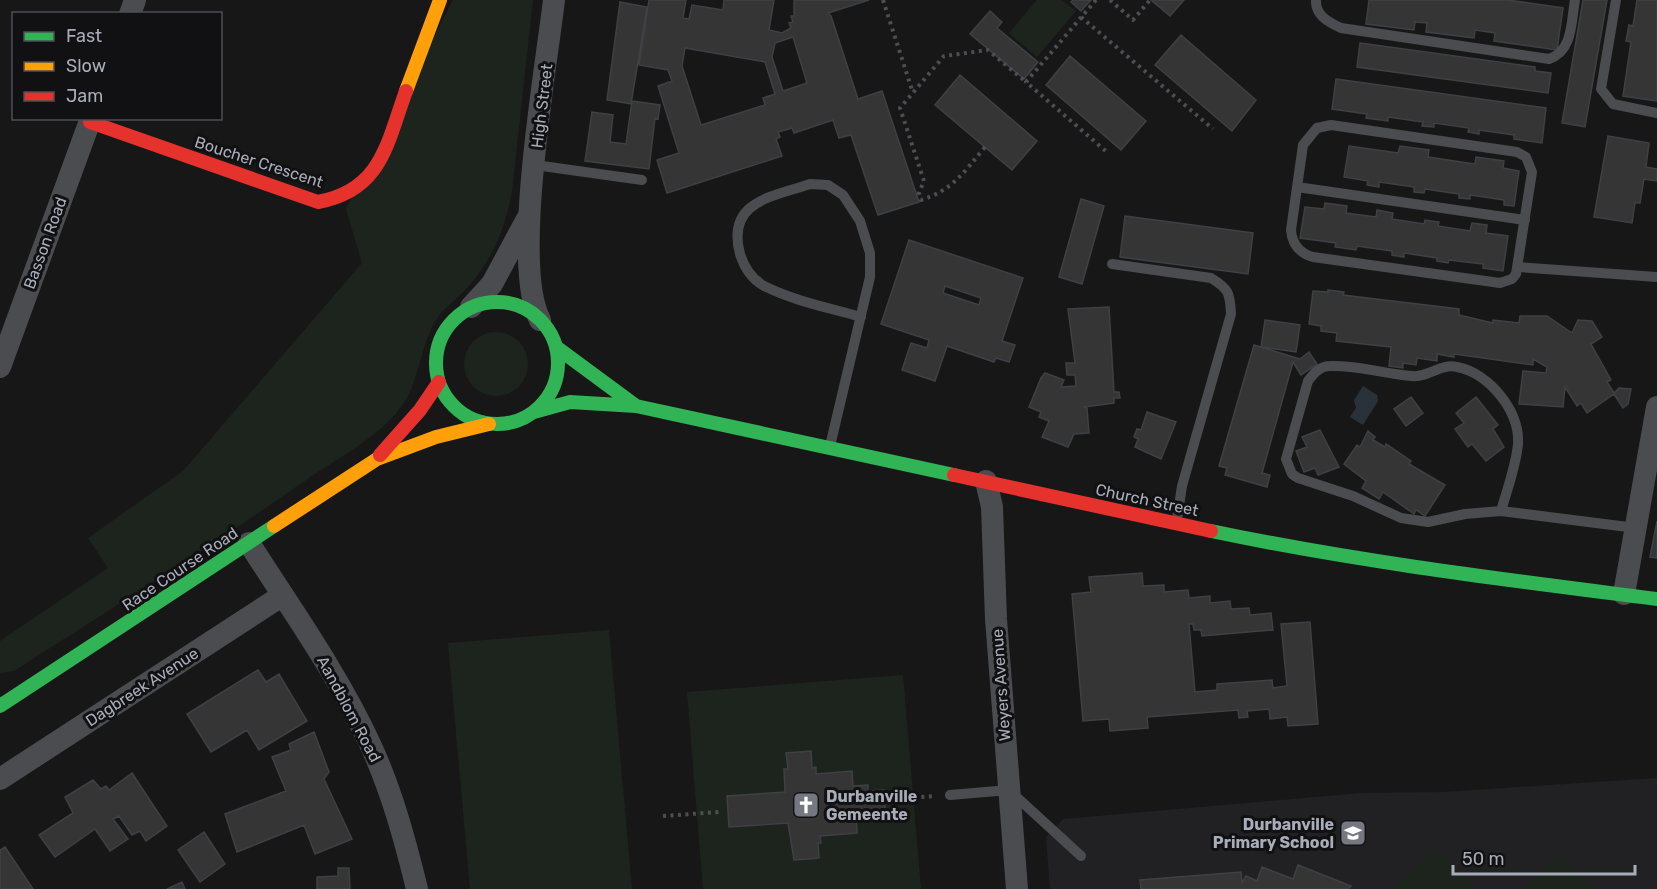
<svg xmlns="http://www.w3.org/2000/svg" width="1657" height="889" font-family="Rubik,sans-serif">
  <style>
    .built { fill: #212123 }
    .green { fill: #1d241e }
    .water { fill: #2a3239 }
    .building { fill: #353536; stroke: #3f4043; stroke-width: 1.5; fill-rule: evenodd }
    .lines { fill: none; stroke-linecap: round; stroke-linejoin: round }
    .path { stroke: #4d4e52; stroke-width: 4; stroke-dasharray: 3 4.5; stroke-linecap: butt }
    .lane { stroke: #4b4c50; stroke-width: 10 }
    .street { stroke: #4b4c50; stroke-width: 22 }
    .fast { stroke: #30b455; stroke-width: 14 }
    .slow { stroke: #ff9f0a; stroke-width: 14 }
    .jam { stroke: #e5322d; stroke-width: 14 }
    .labels { text-anchor: middle; dominant-baseline: central; stroke-width: 6; stroke-linejoin: round; paint-order: stroke }
    .street-label { font-size: 16px; fill: #a8adb8; stroke: #111113 }
    .poi-label { font-size: 16px; font-weight: bold; fill: #a8adb8; stroke: #111113; text-anchor: start }
  </style>
  <rect width="100%" height="100%" fill="#171717"/>
  <!-- built -->
  <path class="built" d="M1657 778V889H1050L1046 837 1063 819 1361 793 1443 792Z"/>
  <!-- green -->
  <path class="green" d="M453 0H533L512 191C506 227 492 261 467 288 458 298 446 306 438 317 418 347 421 385 397 412 374 440 336 459 306 480 211 547 112 608 14 671L0 673V641L108 568 88 538 183 471 362 263 346 209Z
    M1037 0H1062L1076 11 1037 57 1009 33Z
    M464 364a32 32 0 1 1 64 0a32 32 0 1 1-64 0Z
    M609 630 632 889H470L448 643Z
    M903 675 921 889H703L687 692Z
    M1435 847 1476 889H1392Z
    M1560 854 1593 889H1523L1559 854Z"/>
  <!-- water -->
  <path class="water" d="M1363 386 1377 395 1378 401 1363 425 1350 417 1356 408 1354 400Z"/>
  <!-- building -->
  <path class="building" d="M649 0H686L683 18 689 19 692 5 723 10 724 0H774L769 30 782 33 791 28 789 23 793 22 791 16H794V0H869L828 13 831 16 858 99 882 91 919 202 878 215 851 135 839 138 833 120 794 133 792 128 778 132 780 137 776 139 782 156 667 193 657 160 679 153 658 86 672 81 668 70 639 65ZM793 37 807 83 783 91 772 57 775 43ZM685 48 765 62 775 94 763 98 765 105 701 125 682 66Z
    M1073 0H1091L1081 11 1071 2Z
    M1151 0H1184L1170 16Z
    M1369 0H1508L1563 8 1557 50 1494 41 1495 33 1475 30 1474 38 1426 32 1427 23 1415 22 1414 30 1366 24Z
    M1583 0H1607L1585 127 1562 123Z
    M1637 0H1657V101L1623 96 1631 42 1626 41 1629 25 1633 26Z
    M620 2 647 7 631 104 607 100Z
    M990 11 1002 22 997 28 1038 62 1024 79 970 34Z
    M1181 35 1256 100 1232 131 1155 65Z
    M1360 43 1535 67V71L1551 73 1548 93 1357 67Z
    M1070 56 1146 121 1121 150 1046 85Z
    M960 75 1037 141 1012 170 935 105Z
    M1336 79 1546 108 1542 143 1514 139V135L1479 130V134L1468 132 1469 128 1434 123V127L1422 126 1423 122 1388 117V121L1366 118 1367 114 1332 109Z
    M632 101 660 105 658 119 655 118 649 169 585 161 592 112 613 115 610 142 626 144Z
    M1608 136 1649 143 1646 167 1657 169V181L1644 179 1640 203H1635L1632 223 1594 217Z
    M1349 146 1398 153 1400 146 1429 150 1428 157 1475 164 1476 157 1504 161 1503 168 1519 171 1514 206 1504 205V200L1470 195V199L1459 198V194L1425 189 1424 193 1414 192V187L1379 182V187L1367 185 1368 181 1344 177Z
    M1081 199 1104 206 1082 284 1059 277Z
    M1325 203 1347 206 1346 213 1376 217 1377 210 1393 213 1392 219 1424 224 1425 220 1439 222 1438 226 1470 231 1472 223 1487 225 1486 233 1508 236 1503 271 1483 268V264L1449 260 1448 263 1437 261V258L1404 253V257L1392 255V251L1357 246 1356 250 1335 247 1336 243 1300 238 1305 207 1324 209Z
    M1125 216 1253 233 1248 274 1120 257Z
    M909 240 1023 278 1002 341 1015 345 1009 362 996 358 994 362 947 346 935 381 902 370 911 343 927 348 929 340 881 324ZM945 286 981 298 979 305 943 293Z
    M1328 290 1344 292 1343 295 1459 309V315L1493 323V320L1519 323 1520 316H1547L1572 333 1578 320 1592 321 1602 337 1591 344 1611 380 1607 382 1614 393 1619 388 1631 389 1628 404 1623 408 1614 394 1587 413 1581 403 1577 406 1565 387 1563 407 1519 404 1523 371 1546 373 1547 367 1533 359V365L1454 354V357L1437 354V361L1417 358 1416 365 1403 363V368L1389 366 1391 347 1336 341 1337 333 1321 331V326L1309 324 1313 291 1328 292Z
    M1109 307 1114 392H1119L1120 398H1114V403L1084 407 1087 408 1089 433 1074 434 1068 447 1042 437 1049 421 1039 417 1041 412 1029 407 1041 378 1045 373 1064 380 1061 387 1076 386 1075 375H1067L1066 363H1075L1068 309Z
    M1265 320 1300 325 1296 352 1261 347Z
    M1254 345 1300 359 1309 352 1317 364 1301 375 1293 362 1262 473 1270 475 1267 487 1225 475 1227 468 1219 466Z
    M1411 397 1423 413 1406 426 1394 409Z
    M1476 397 1498 425 1493 429 1504 447 1486 461 1472 444 1468 447 1455 429 1464 423 1456 413Z
    M1147 412 1176 422 1161 459 1135 447 1138 439 1134 437 1137 429 1141 430Z
    M1320 430 1339 467 1318 475 1315 468 1304 472 1296 451 1307 447 1302 437Z
    M1368 431 1375 437 1373 440 1385 447 1386 444 1411 461 1409 464 1445 485 1425 516 1416 510 1414 514 1383 492 1379 499 1362 488 1366 481 1344 464 1357 445 1360 447Z
    M1657 521V558L1650 557Z
    M1142 573 1143 586 1164 585V592L1188 590 1189 598 1210 596V603L1230 601 1231 609 1249 608 1250 615 1271 613 1273 630 1202 636 1201 630H1194L1193 624H1189L1195 692 1217 690V684L1272 680 1273 688 1287 686 1281 624 1310 622 1318 724 1288 726 1287 717 1270 719 1269 709 1247 711 1248 717 1239 718 1238 710 1147 717 1148 728 1110 731 1109 719 1083 721 1072 594 1091 592 1089 577Z
    M258 670 266 682 279 674 307 721 259 750 247 730 211 752 187 714Z
    M314 732 329 772 324 779 352 839 315 854 304 825 237 852 225 814 286 791 272 757 291 750 289 744Z
    M811 751 812 768 816 767V774L852 771 853 786 868 785V791L884 790 885 809 869 810 870 816 856 817 857 833 820 836 821 843H818L819 858 794 860 788 823 729 827 727 796 785 792 784 769H788L786 753Z
    M132 773 167 826 146 841 140 831 132 835 119 816 113 819 128 839 110 851 95 829 55 857 39 835 73 813 65 797 93 780 101 789 106 786 109 790Z
    M204 832 225 864 200 882 178 850Z
    M5 847 33 889H0V850Z
    M1298 865 1351 886 1348 889H1141L1140 880 1241 872 1242 883 1246 876 1257 881 1262 867 1293 879Z
    M338 868H349L350 889H317V877L338 876Z
    M182 882 185 889H167Z"/>
  <g class="lines">
    <!-- path -->
    <path class="path" d="M883 0 913 93
      M1096 0 1026 82 1108 153
      M1110 0 1133 20 1150 0
      M1081 17 1213 129
      M985 147C964 172 953 190 921 200L919 193 924 181 900 108 944 56 988 50 1026 82
      M884 800 934 796
      M663 816 719 812"/>
    <!-- lane -->
    <path class="lane" d="M1316 0C1315 15 1328 22 1341 28L1549 59C1573 51 1571 22 1575 0
      M1616 0 1601 89 1613 104 1657 113
      M1331 125 1517 152 1526 157 1532 172 1516 274 1512 279 1500 283 1313 257C1299 253 1292 244 1291 230L1303 145 1317 128Z
      M535 165 642 180
      M1297 187 1525 220
      M1112 264 1211 278C1229 289 1230 293 1231 314L1182 486 1177 519
      M1518 267 1657 277
      M830 446 870 277V253L860 221 843 195 828 185 810 184C772 197 726 201 740 254 744 267 752 279 764 286 794 301 830 308 861 317
      M1501 511C1507 490 1516 466 1518 444 1520 411 1489 373 1457 367 1441 363 1428 378 1412 376 1386 374 1357 365 1330 366 1320 366 1314 373 1308 381L1286 459 1292 474 1298 478 1353 496 1401 518 1428 522 1465 514 1501 511 1636 528
      M950 795 1009 790 1081 856"/>
    <!-- street -->
    <path class="street" d="M130 14 135 0
      M471 307 492 284 527 219
      M540 320C511 265 546 69 554 0
      M0 367 91 118
      M986 481 992 507 996 619 1017 889
      M249 543C291 609 338 674 371 746 392 792 405 840 417 889
      M1624 594 1657 407
      M0 779 283 595"/>
    <!-- fast -->
    <path class="fast" d="M436 363a61 61 0 1 1 122 0a61 61 0 1 1-122 0Z
      M556 347 636 406
      M534 412 570 402 636 406 954 475
      M1211 531C1358 562 1508 580 1657 599
      M0 706 274 526"/>
    <!-- slow -->
    <path class="slow" d="M406 91 440 0
      M274 526 377 459 436 437 489 424"/>
    <!-- jam -->
    <path class="jam" d="M90 122 318 202C382 190 387 143 406 91
      M380 455 420 410 439 382
      M954 475 1211 531"/>
  </g>
  <!-- icons -->
  <defs>
    <symbol id="church-square" viewBox="-11 -11 22 22"><rect x="-9" y="-9" width="18" height="18" rx="4" fill="#757880" stroke="#111113"/><path d="M-1.2-6h2.4v3.5h3.3v2.4h-3.3V6h-2.4V-.1h-3.3v-2.4h3.3Z" fill="#fff"/></symbol>
    <symbol id="school-square" viewBox="-11 -11 22 22"><rect x="-9" y="-9" width="18" height="18" rx="4" fill="#757880" stroke="#111113"/><path d="M0-5L7-2L0 1L-7-2ZM-4 1L0 2.5L4 1V4Q0 6-4 4Z" fill="#fff"/></symbol>
  </defs>
  <g fill-rule="evenodd">
    <use href="#church-square" x="791" y="790" width="30" height="30"/>
    <use href="#school-square" x="1338" y="818" width="30" height="30"/>
  </g>
  <g class="labels">
    <!-- street labels -->
    <g class="street-label">
      <text transform="translate(542 106) rotate(-83)">High Street</text>
      <text transform="translate(259 162) rotate(18)">Boucher Crescent</text>
      <text transform="translate(45 243) rotate(-70)">Basson Road</text>
      <text transform="translate(1147 500) rotate(12)">Church Street</text>
      <text transform="translate(180 569) rotate(-34)">Race Course Road</text>
      <text transform="translate(1001 685) rotate(-94)">Weyers Avenue</text>
      <text transform="translate(142 687) rotate(-33)">Dagbreek Avenue</text>
      <text transform="translate(349 709) rotate(62)">Aandblom Road</text>
    </g>
    <!-- poi labels -->
    <g class="poi-label">
      <text x="826" y="796">Durbanville<tspan x="826" dy="18">Gemeente</tspan></text>
      <text x="1334" y="824" text-anchor="end">Durbanville<tspan x="1334" dy="18">Primary School</tspan></text>
    </g>
  </g>
  <!-- legend -->
  <rect x="12" y="12" width="210" height="108" fill="#111113" stroke="#4d4f55" stroke-width="1.5"/>
  <rect x="24" y="32" width="30" height="9" fill="#30b455" stroke="#4d4f55" stroke-width="1.5"/>
  <text x="66" y="42" font-size="18" fill="#a8adb8">Fast</text>
  <rect x="24" y="62" width="30" height="9" fill="#ff9f0a" stroke="#4d4f55" stroke-width="1.5"/>
  <text x="66" y="72" font-size="18" fill="#a8adb8">Slow</text>
  <rect x="24" y="92" width="30" height="9" fill="#e5322d" stroke="#4d4f55" stroke-width="1.5"/>
  <text x="66" y="102" font-size="18" fill="#a8adb8">Jam</text>
  <!-- scale -->
  <path d="M1453 865v9h182v-9" fill="none" stroke="#a8adb8" stroke-width="3"/>
  <text x="1462" y="865" font-size="18" fill="#a8adb8" stroke="#111113" stroke-width="4.5" paint-order="stroke">50 m</text>
</svg>
